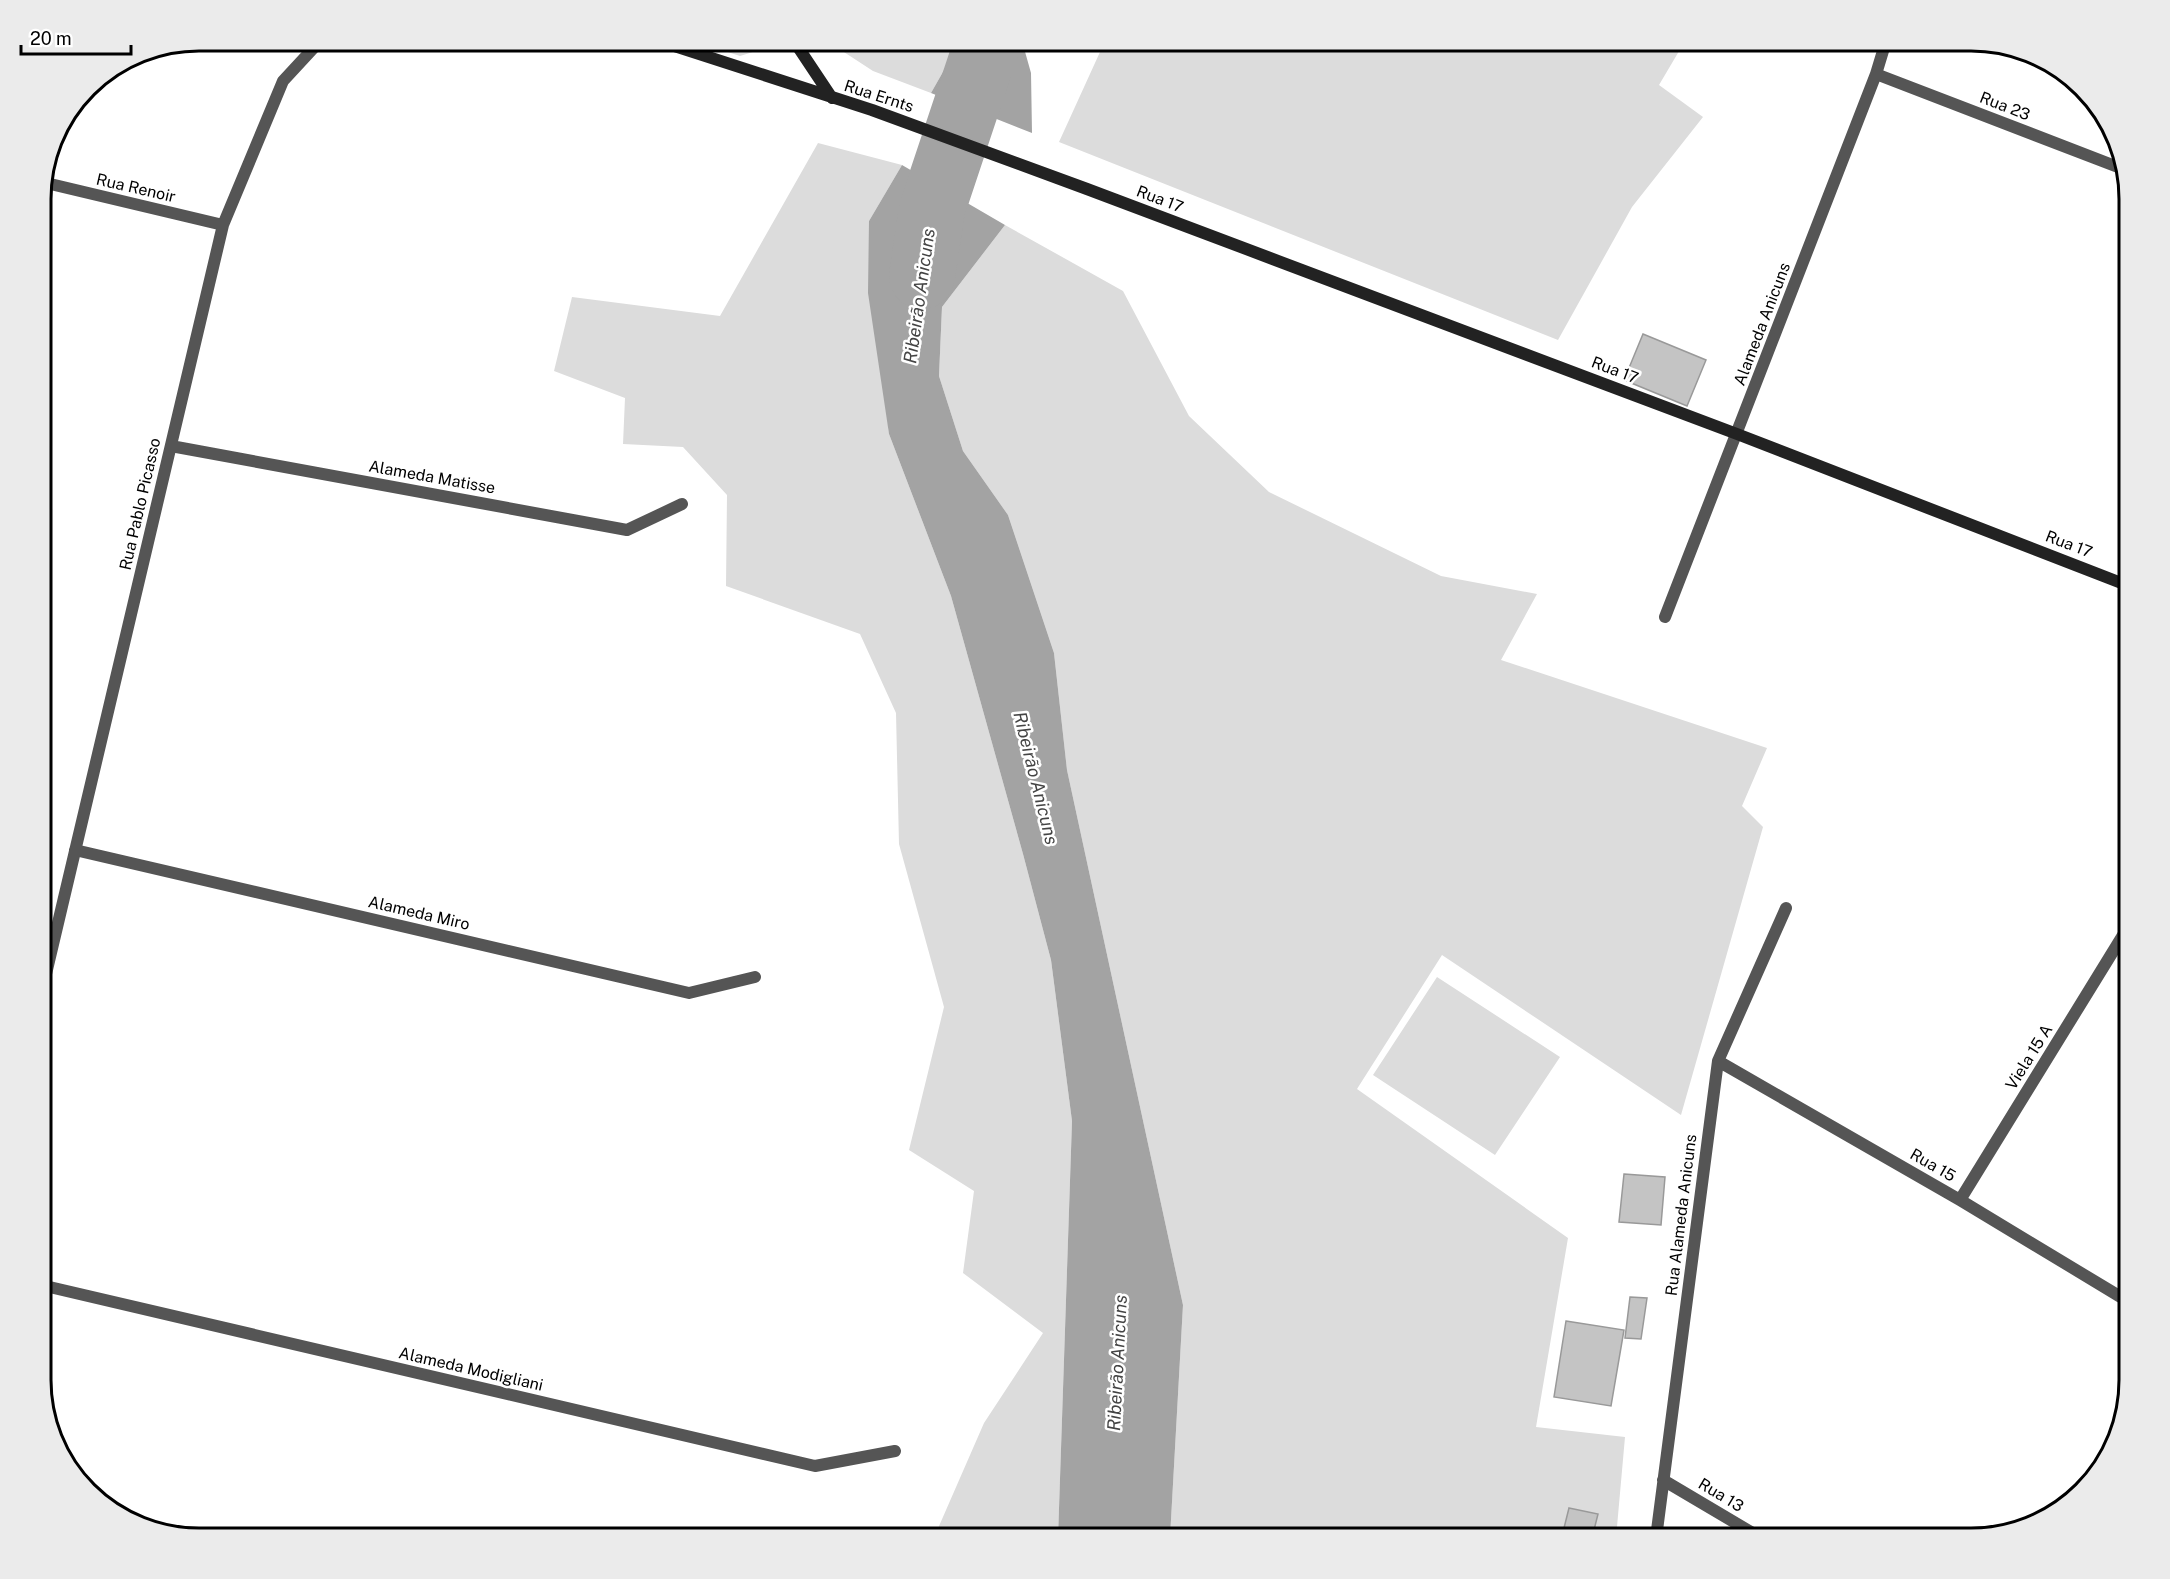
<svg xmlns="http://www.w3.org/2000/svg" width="2170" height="1579" font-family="'Public Sans',sans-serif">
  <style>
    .green { fill: #dcdcdc }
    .water { fill: #a3a3a3 }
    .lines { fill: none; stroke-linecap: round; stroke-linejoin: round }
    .river { stroke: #a3a3a3; stroke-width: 66 }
    .building { fill: #c4c4c4; stroke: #999; stroke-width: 1.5 }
    .street { stroke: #555; stroke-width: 12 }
    .secondary { stroke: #222; stroke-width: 12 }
    .labels { text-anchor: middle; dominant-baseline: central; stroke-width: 5; stroke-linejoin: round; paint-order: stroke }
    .street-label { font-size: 16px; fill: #000; stroke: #fff }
    .water-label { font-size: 18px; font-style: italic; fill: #444; stroke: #fff }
    .rim { fill: none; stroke: #000; stroke-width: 3 }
  </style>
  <rect width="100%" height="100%" fill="#fff"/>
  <!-- green -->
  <path class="green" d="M694 41H752L756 51 740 56Z
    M827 41H951L948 63 931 93 873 71Z
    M1105 41H1685L1659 85 1703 117 1632 207 1558 340 1059 142Z
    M818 143 902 165 869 221 889 434 951 596 1023 854 1051 960 1072 1121 1058 1538H938L936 1533 984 1423 1043 1333 963 1273 974 1191 909 1150 944 1007 899 844 896 713 860 634 726 586 727 495 683 447 623 444 625 398 554 371 572 297 720 316Z
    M1005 225 1123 291 1189 416 1269 492 1441 576 1537 594 1501 660 1767 748 1742 806 1763 827 1681 1115 1442 955 1357 1089 1568 1238 1536 1427 1625 1437 1616 1538H1170L1183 1305 1067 770 1054 653 1008 515 963 451 939 376 942 307Z
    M1437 977 1560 1057 1495 1155 1373 1075Z"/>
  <!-- water -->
  <path class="water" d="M951 41H1022L1031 73 1032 133 931 93 948 63Z
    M902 165 1005 225 942 307 939 376 963 451 1008 515 1054 653 1067 770 1183 1305 1170 1538H1058L1072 1121 1051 960 1023 854 951 596 889 434 868 293 869 221Z"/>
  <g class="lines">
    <!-- river -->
    <path class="river" d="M922 276 932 209 988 41"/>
  </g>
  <!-- building -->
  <path class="building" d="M1643 334 1706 360 1687 406 1624 380Z
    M1624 1174 1665 1177 1661 1225 1619 1222Z
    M1630 1297 1647 1298 1641 1339 1625 1338Z
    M1566 1321 1624 1330 1611 1406 1554 1397Z
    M1569 1508 1598 1514 1592 1538 1563 1532Z"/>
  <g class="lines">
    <!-- street -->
    <path class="street" d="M1876 74 2123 169
      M42 182 223 225
      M171 446 627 530 682 504
      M1665 617 1876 74 1886 41
      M75 850 689 993 755 977
      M41 995 223 225 283 81 320 41
      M1718 1061 1960 1200 2129 1302
      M1960 1200 2125 932
      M41 1285 815 1466 895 1451
      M1663 1480 1761 1538
      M1656 1538 1718 1061 1786 908"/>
    <!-- secondary -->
    <path class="secondary" d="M659 41 872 110 1087 189 1737 434 2129 586
      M794 41 832 98"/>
  </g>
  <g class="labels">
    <!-- street labels -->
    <g class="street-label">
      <text transform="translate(879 96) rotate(18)">Rua Ernts</text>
      <text transform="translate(2005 106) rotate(21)">Rua 23</text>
      <text transform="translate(136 188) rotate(13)">Rua Renoir</text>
      <text transform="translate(1160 199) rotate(21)">Rua 17</text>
      <text transform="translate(1762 324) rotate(-69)">Alameda Anicuns</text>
      <text transform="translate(1615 370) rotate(21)">Rua 17</text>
      <text transform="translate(432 477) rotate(10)">Alameda Matisse</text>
      <text transform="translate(140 504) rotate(-77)">Rua Pablo Picasso</text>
      <text transform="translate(2069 544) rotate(21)">Rua 17</text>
      <text transform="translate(419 913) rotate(13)">Alameda Miro</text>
      <text transform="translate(2029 1057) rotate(-58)">Viela 15 A</text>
      <text transform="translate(1933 1165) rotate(30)">Rua 15</text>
      <text transform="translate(1681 1215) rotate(-83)">Rua Alameda Anicuns</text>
      <text transform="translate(471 1369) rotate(13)">Alameda Modigliani</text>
      <text transform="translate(1721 1495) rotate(31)">Rua 13</text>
    </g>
    <!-- water labels -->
    <g class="water-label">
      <text transform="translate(919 296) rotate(-82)">Ribeirão Anicuns</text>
      <text transform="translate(1036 778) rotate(76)">Ribeirão Anicuns</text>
      <text transform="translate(1117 1363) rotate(-87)">Ribeirão Anicuns</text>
    </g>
  </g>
  <!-- crop -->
  <path d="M0 0H2170V1579H0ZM199 51H1971A148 148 0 0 1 2119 199V1380A148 148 0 0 1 1971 1528H199A148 148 0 0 1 51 1380V199A148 148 0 0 1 199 51Z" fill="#ebebeb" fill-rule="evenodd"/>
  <path class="rim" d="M199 51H1971A148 148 0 0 1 2119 199V1380A148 148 0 0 1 1971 1528H199A148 148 0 0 1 51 1380V199A148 148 0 0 1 199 51Z"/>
  <!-- scale -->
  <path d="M21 45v9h110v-9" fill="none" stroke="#000000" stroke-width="3"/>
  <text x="30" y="45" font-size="18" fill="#000000" stroke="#ffffff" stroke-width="4.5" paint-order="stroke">20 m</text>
</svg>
